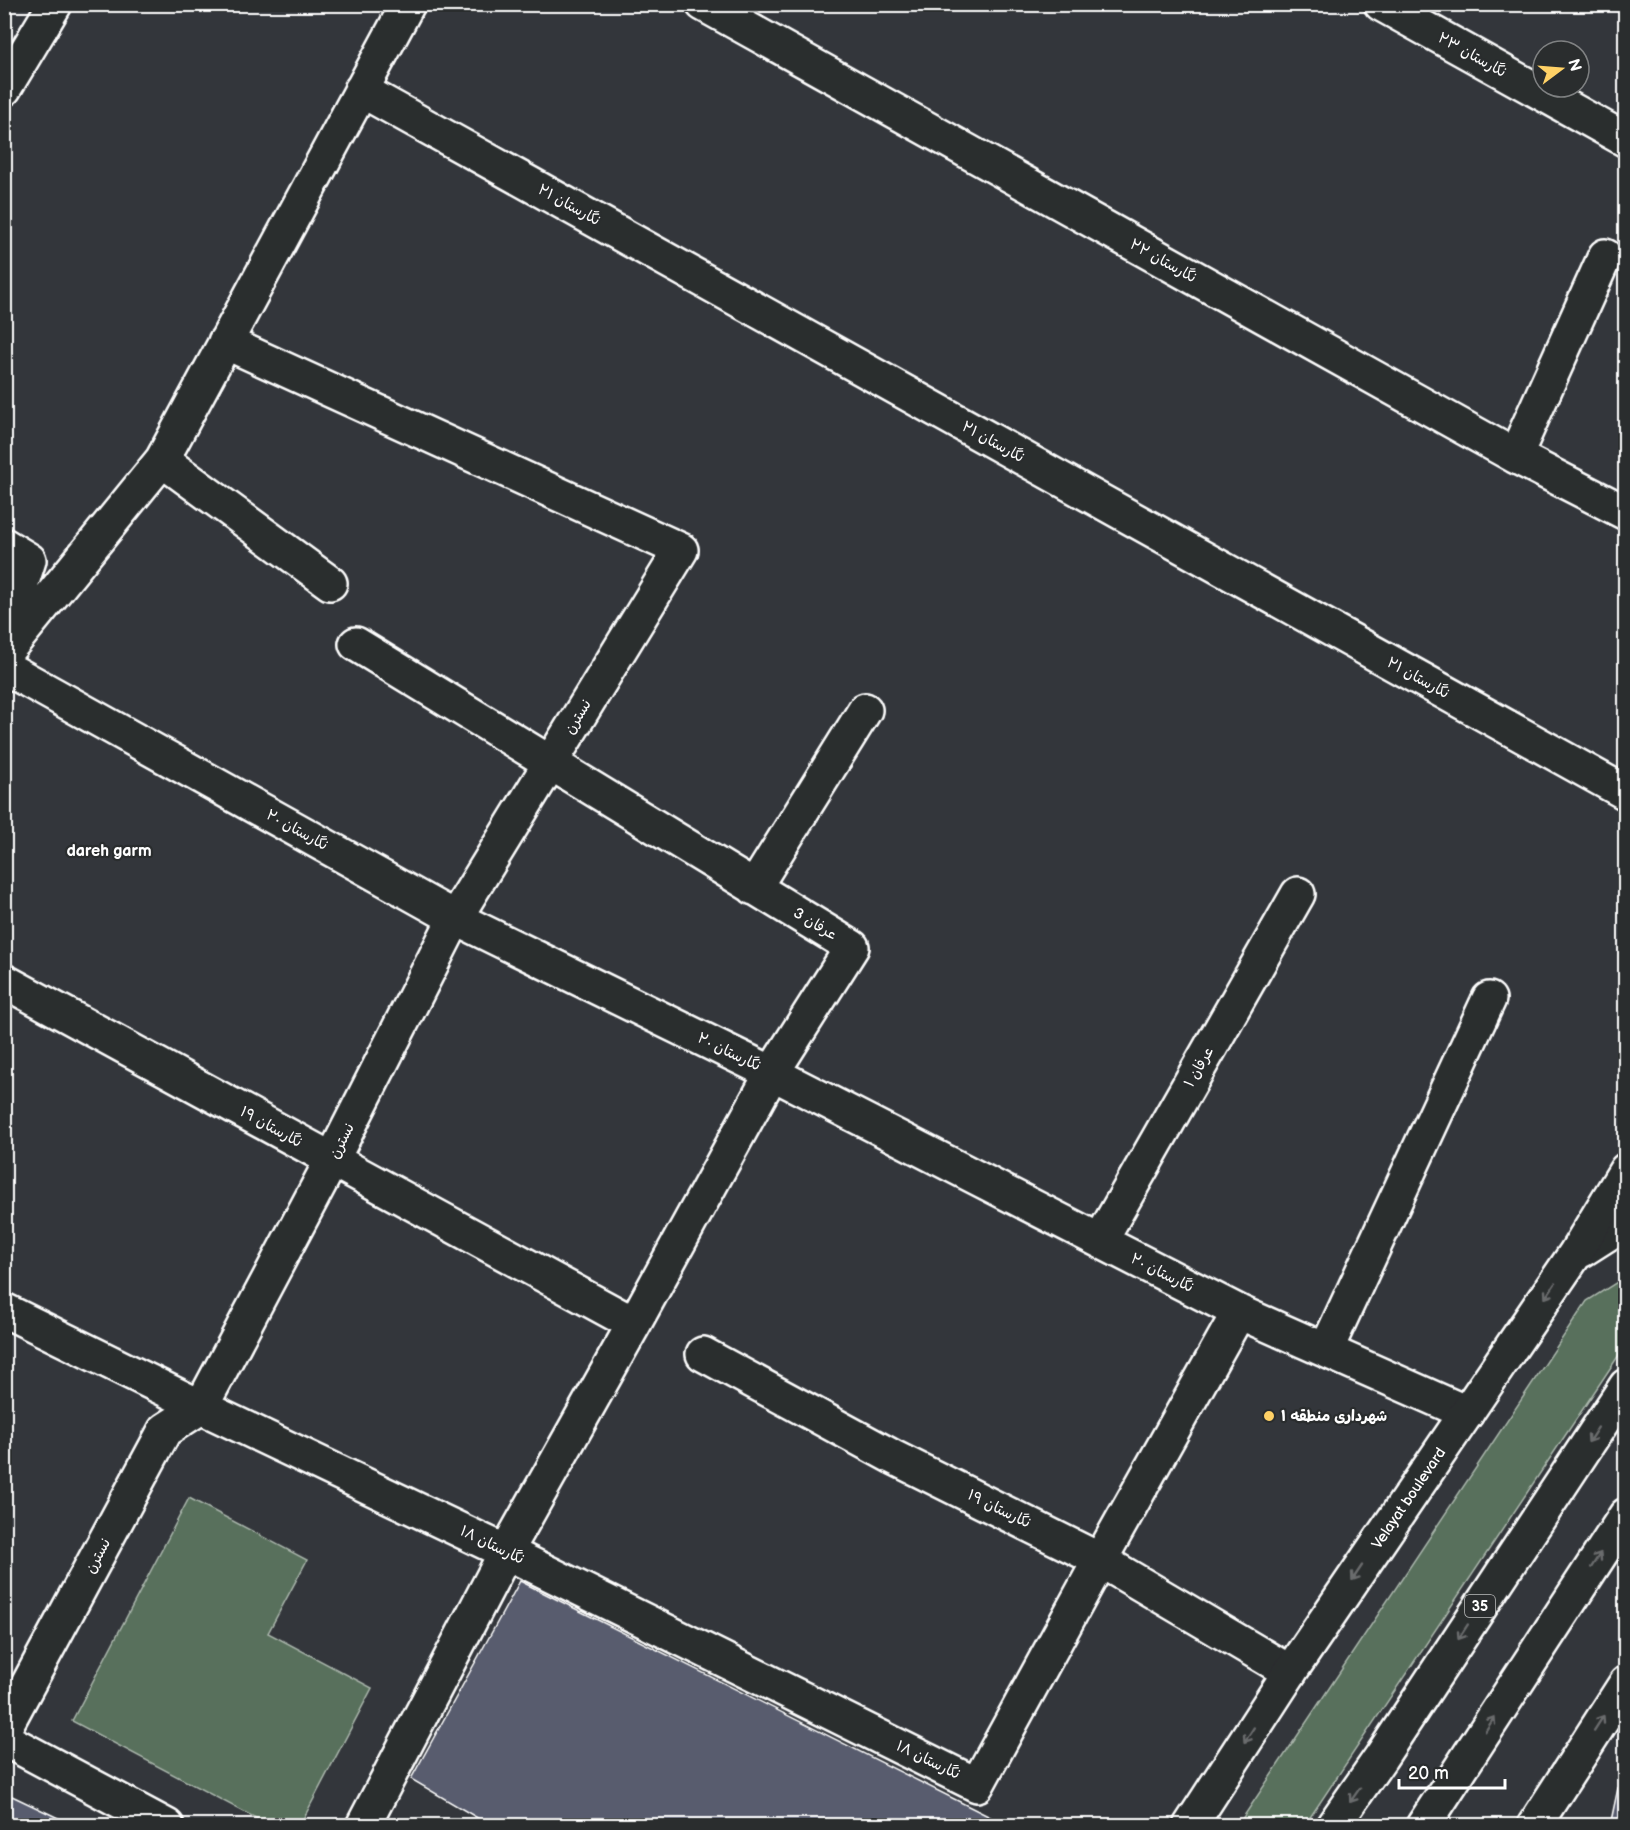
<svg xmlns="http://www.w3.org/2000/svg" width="1630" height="1830" font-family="'Balsamiq Sans','Playpen Sans Arabic',sans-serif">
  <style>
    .green { fill: #59705c; stroke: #acb8ae; stroke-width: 1.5 }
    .building { fill: #585c6e; stroke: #fff; stroke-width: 1.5 }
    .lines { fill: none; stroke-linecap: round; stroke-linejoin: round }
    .minor-casing { stroke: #fff; stroke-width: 38 }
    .major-casing { stroke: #fff; stroke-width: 38 }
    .minor { stroke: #2a2d2e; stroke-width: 33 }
    .major { stroke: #2a2d2e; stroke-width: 33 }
    .oneway { stroke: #6a6c6d }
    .poi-dot { fill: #ffd166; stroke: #2a2d2e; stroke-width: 2 }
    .labels { text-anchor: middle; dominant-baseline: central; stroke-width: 4.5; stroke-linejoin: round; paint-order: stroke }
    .shield { fill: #2a2d2e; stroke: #bfc0c0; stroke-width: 1.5 }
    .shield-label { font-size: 14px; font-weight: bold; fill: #fff }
    .street-label { font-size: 15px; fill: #fff; stroke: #2a2d2e }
    .poi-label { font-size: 15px; font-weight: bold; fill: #fff; stroke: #2a2d2e; text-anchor: start }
    .neighbourhood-label { font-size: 16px; font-weight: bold; fill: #fff; stroke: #2a2d2e }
  </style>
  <rect width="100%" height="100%" fill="#33363b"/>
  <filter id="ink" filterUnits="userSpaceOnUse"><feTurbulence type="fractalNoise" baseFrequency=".0167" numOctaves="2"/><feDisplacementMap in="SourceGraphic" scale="12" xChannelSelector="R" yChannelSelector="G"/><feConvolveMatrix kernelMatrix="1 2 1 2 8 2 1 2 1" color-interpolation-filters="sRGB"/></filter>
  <g filter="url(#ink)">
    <!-- green -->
    <path class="green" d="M1625 1277V1346L1305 1825H1238L1587 1301Z
      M189 1498 307 1560 268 1633 372 1688 300 1825H269L72 1721Z"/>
    <!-- building -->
    <path class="building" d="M520 1581 1008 1826H491L411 1779Z
      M1618 1788 1626 1790V1824L1611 1821Z
      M12 1796 75 1826H4V1813Z"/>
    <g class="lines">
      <defs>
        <path id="minor" d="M703 4 1515 456 1626 513
          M1381 4 1626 140
          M4 89 55 4
          M361 90 1626 793
          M1515 456 1605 256
          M162 460 330 583
          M4 545 29 560 4 639
          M356 644 852 947 772 1073 634 1324 506 1552 363 1826
          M4 654 162 460 408 4
          M4 667 455 918 772 1073 1239 1312 1467 1413
          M754 888 865 710
          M4 981 634 1324
          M1100 1241 1298 894
          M4 1310 201 1407 506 1552 977 1785 1100 1560 1239 1312
          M1326 1350 1489 999
          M703 1354 893 1457 1100 1560 1290 1672
          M4 1729 165 1430 201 1407 332 1160 455 918 681 550 225 342
          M4 1739 167 1826"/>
        <g id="major">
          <path d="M1582 1250 1626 1222"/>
          <path id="s1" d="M1190 1826 1290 1672 1575 1254 1626 1170"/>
          <path d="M1333 1826 1381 1757 1626 1386"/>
          <path d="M1423 1826 1626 1515"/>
          <path d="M1534 1826 1626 1683"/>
        </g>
      </defs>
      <!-- minor casing -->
      <use href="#minor" class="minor-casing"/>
      <!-- major casing -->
      <use href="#major" class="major-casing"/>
      <!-- minor -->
      <use href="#minor" class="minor"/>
      <!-- major -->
      <use href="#major" class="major"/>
    </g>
    <!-- one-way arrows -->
    <defs><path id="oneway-shaft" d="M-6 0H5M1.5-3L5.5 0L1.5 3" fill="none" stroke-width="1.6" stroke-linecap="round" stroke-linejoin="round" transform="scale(1.5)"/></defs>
    <g class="oneway">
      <use href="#oneway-shaft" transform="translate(1550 1291) rotate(124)"/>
      <use href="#oneway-shaft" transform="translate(1593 1435) rotate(123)"/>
      <use href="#oneway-shaft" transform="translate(1596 1560) rotate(-57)"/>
      <use href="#oneway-shaft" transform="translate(1357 1573) rotate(124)"/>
      <use href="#oneway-shaft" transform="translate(1463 1632) rotate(123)"/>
      <use href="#oneway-shaft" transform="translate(1599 1723) rotate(-57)"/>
      <use href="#oneway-shaft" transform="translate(1490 1724) rotate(-57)"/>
      <use href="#oneway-shaft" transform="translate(1249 1735) rotate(123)"/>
      <use href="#oneway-shaft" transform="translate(1355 1795) rotate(125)"/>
    </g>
  </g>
  <!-- markers -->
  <circle class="poi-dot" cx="1269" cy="1416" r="6"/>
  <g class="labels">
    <!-- shield labels -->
    <rect class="shield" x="1465" y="1595" width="30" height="22" rx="4.5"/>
    <g class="shield-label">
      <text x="1480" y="1606">35</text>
    </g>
    <!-- street labels -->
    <g class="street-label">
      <text transform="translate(1472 55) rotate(29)">نگارستان ۲۳</text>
      <text transform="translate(569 205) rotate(29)">نگارستان ۲۱</text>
      <text transform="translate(1163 261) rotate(29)">نگارستان ۲۲</text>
      <text transform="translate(993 442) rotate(29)">نگارستان ۲۱</text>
      <text transform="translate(1418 678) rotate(29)">نگارستان ۲۱</text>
      <text transform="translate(578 717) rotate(-59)">نسترن</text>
      <text transform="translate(297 830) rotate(29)">نگارستان ۲۰</text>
      <text transform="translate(815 924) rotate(31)">عرفان 3</text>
      <text transform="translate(729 1052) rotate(26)">نگارستان ۲۰</text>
      <text transform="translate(1199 1067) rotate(-60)">عرفان ۱</text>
      <text transform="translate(271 1127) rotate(29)">نگارستان ۱۹</text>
      <text transform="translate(342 1141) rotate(-63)">نسترن</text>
      <text transform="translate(1162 1273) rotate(27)">نگارستان ۲۰</text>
      <text stroke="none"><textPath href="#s1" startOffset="394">Velayat boulevard</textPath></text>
      <text transform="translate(999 1509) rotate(26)">نگارستان ۱۹</text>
      <text transform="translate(492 1545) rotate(26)">نگارستان ۱۸</text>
      <text transform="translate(98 1556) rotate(-62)">نسترن</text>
      <text transform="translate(928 1760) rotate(26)">نگارستان ۱۸</text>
    </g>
    <!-- poi labels -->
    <g class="poi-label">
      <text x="1281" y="1416">شهرداری منطقه ۱</text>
    </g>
    <!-- neighbourhood labels -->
    <g class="neighbourhood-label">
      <text x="109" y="851">dareh garm</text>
    </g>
  </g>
  <!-- margin -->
  <rect width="1630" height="1830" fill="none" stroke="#2a2d2e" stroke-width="24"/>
  <rect x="12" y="12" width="1606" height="1806" fill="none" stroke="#fff" stroke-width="2" filter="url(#ink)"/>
  <!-- north arrow -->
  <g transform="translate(1561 69) rotate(74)"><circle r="28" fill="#2a2d2e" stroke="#7f8182" stroke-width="1.5"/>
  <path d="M0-4.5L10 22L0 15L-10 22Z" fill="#ffd166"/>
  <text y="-9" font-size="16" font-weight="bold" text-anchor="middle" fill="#ffffff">N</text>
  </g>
  <!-- scale -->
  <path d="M1399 1779v9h106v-9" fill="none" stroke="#ffffff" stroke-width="3"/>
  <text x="1408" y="1779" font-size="18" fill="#ffffff" stroke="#2a2d2e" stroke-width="4.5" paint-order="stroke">20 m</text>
</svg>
